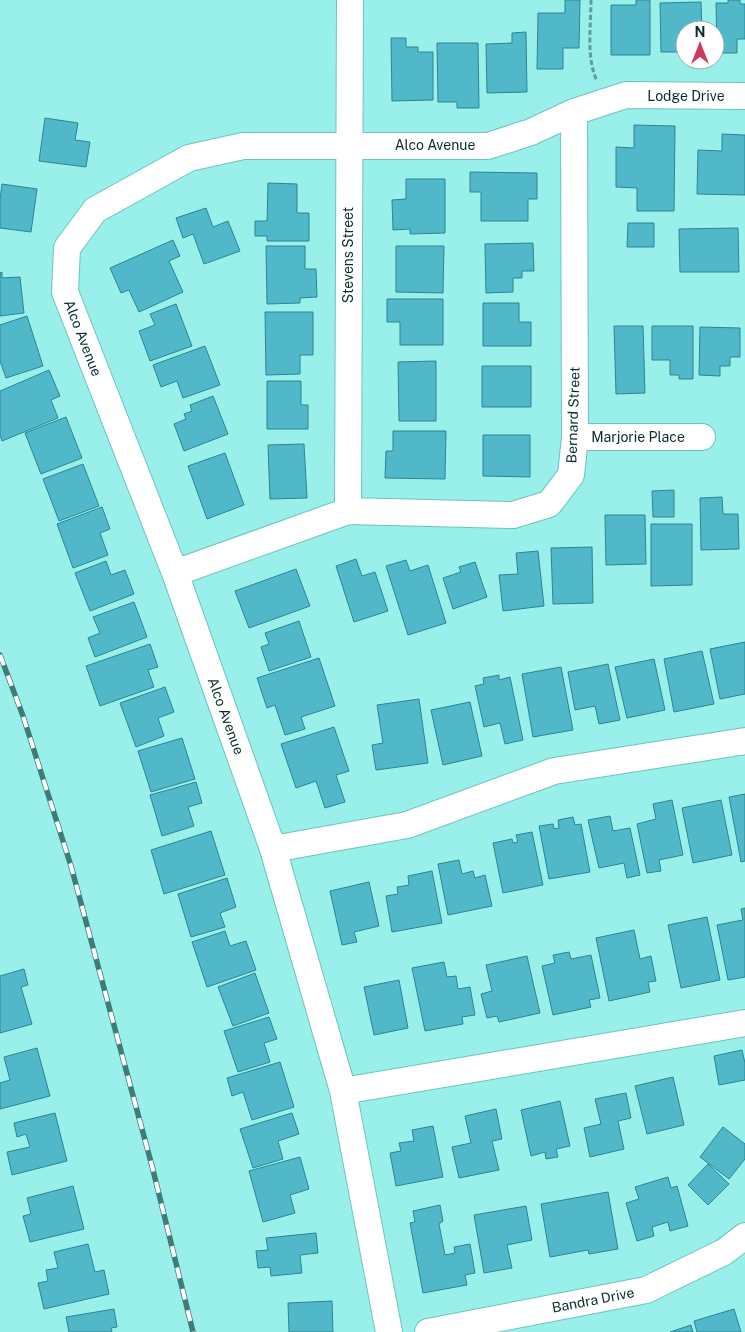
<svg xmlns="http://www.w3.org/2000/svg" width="745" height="1332" font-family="'Public Sans',sans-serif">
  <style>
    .building { fill: #51b8ca; stroke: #2c8492 }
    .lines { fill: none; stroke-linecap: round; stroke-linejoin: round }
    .minor-casing { stroke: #6dc3be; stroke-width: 28 }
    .path { stroke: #5b9e9a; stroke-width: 3; stroke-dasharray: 5 2.5; stroke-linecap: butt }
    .minor { stroke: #fff; stroke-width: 26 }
    .rail-casing { stroke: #417b78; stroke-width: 5.5 }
    .rail { stroke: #fff; stroke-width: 4; stroke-dasharray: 11; stroke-linecap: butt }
    .labels { text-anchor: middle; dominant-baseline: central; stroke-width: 4.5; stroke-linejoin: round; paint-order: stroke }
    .street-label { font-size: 14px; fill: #062d2b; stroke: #fff }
  </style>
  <rect width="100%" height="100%" fill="#99f0eb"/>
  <!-- building -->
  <path class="building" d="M565 0H580L579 48H563V69H537L538 13H565Z
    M636 0H650V55H611V5H636Z
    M728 0H740V4H745V39H737V53H717L716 3H728Z
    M701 2 702 30H685V43L682 44V52H661L660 3Z
    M526 32 527 92 487 93 486 44 512 43V33Z
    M391 38H406V47H418V52H433V100L392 101Z
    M437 43H478L479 108H457V102H438Z
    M45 118 78 123 75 140 90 142 86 167 39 161Z
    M634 125 675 126 674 211H637V188L616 187V147L634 148Z
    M722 134 745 135V195L697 194 698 150 722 151Z
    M470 172 537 173V199H528V221H481V192H470Z
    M406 179H445V233L410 234V229L393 230 392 200 406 199Z
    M268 183 297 184V213H309V241H267V236H255V221H267Z
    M2 184 37 189 31 232 0 228V199Z
    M206 208 213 227 228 221 240 251 204 264 193 234 183 238 176 218Z
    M628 223H654V247H627Z
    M738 228 739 272H680L679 229Z
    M173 240 180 256 169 261 183 292 139 312 129 290 121 293 110 268Z
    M533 243 534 271H522V278H513V292L486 293 485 244Z
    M266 246H305V269H316L317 297 300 298V303L267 304Z
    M396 246H444L443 293 396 292Z
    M2 272V278L20 277 24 313 0 316V273Z
    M387 299H443V345H400V322H387Z
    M483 303H519V322H531V346H483Z
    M176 304 192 346 150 361 139 331 155 325 150 314Z
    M265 312H313V355H300V374L266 375Z
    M27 316 43 366 6 378 0 361V325Z
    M614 326H643L645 393 616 394Z
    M652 326H693V379H679V375H670V360H652Z
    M700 327 740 328V357H730V366H720V376L699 375Z
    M205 346 220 385 183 398 177 381 161 387 153 365Z
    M436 361V421H399L398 362Z
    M482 366H531V407H482Z
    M49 370 60 396 51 400 58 418 2 441 0 435V391Z
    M267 381H301V405H308V429H267Z
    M213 396 228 434 184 451 174 424 186 419 184 414 192 411 190 405Z
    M66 417 82 458 41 474 25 433Z
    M393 431H446L445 479 385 478 386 451H393Z
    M483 435H530V477L483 476Z
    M304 444 307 498 270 499 268 445Z
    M225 453 244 505 207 519 188 466Z
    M83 464 99 506 59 521 43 479Z
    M674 490V517H653L652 491Z
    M722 497 723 514H738L739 549 701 550 700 498Z
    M102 507 110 529 100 533 108 555 73 568 57 524Z
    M605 515H645L646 564 606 565Z
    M651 524H692V585L651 586Z
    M592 547 593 603 553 604 551 548Z
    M538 551 544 606 503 611 499 575 518 574 516 553Z
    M356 559 362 576 375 572 388 611 354 622 336 566Z
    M406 560 410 571 428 565 446 623 408 635 386 566Z
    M106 561 111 575 125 570 134 594 90 611 75 573Z
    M475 562 487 597 453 609 443 578 461 572 459 567Z
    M296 569 310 606 249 628 235 591Z
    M134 602 147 637 95 657 88 638 100 633 93 617Z
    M299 621 311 657 269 671 261 647 269 644 265 633Z
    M745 642V694L720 699 710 649Z
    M150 644 158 667 148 670 154 687 100 706 86 666Z
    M702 651 714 704 674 712 664 659Z
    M319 658 335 706 301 717 305 729 285 735 275 705 267 708 257 678Z
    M654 659 665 710 627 718 615 667Z
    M608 664 620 720 599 724 595 706 575 710 568 672Z
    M561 667 573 730 533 737 522 674Z
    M499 675V680L510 677 523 740 505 744 500 723 484 727 475 686 484 684 483 678Z
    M165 687 174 712 158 718 164 736 136 747 120 703Z
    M419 699 428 763 376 770 372 745 383 743 377 705Z
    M470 702 482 756 443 765 431 710Z
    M334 727 349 771 336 775 345 802 325 808 316 781 296 788 281 744Z
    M182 738 195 779 151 792 138 751Z
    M196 782 202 803 188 807 194 826 162 836 150 795Z
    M745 794V861L741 862 729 797Z
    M672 800 683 855 659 860 661 871 647 873 637 824 656 819 653 804Z
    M721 800 732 855 693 863 682 808Z
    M610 816 613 831 630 828 640 875 627 878 624 863 599 868 588 820Z
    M573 817 575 825 581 824 590 872 549 879 539 826 553 824 554 829 559 828 558 820Z
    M211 831 225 875 164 894 151 850Z
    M532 832 543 885 503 893 493 843 512 839 513 843 518 842 516 835Z
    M459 860 462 874 473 871 475 878 485 875 492 906 448 915 438 864Z
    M432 871 442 923 392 932 386 896 398 894 397 887 409 885 408 876Z
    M227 878 236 907 220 913 225 927 191 937 178 894Z
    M369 882 379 926 354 932 357 942 342 945 330 891Z
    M745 908V977L728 980 717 925 743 920 741 909Z
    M707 917 720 980 681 988 668 925Z
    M634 930 640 959 651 956 656 981 648 982 650 992 609 1001 596 938Z
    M225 931 230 946 246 941 256 970 207 987 192 942Z
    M569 952 571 959 591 955 600 998 589 1000 591 1007 553 1015 542 966 555 963 553 955Z
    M527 956 540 1013 499 1022 497 1016 487 1018 481 994 492 991 486 965Z
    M444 962 447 977 456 976 458 989 470 987 475 1015 462 1017 463 1024 425 1031 412 968Z
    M24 969 28 985 21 987 32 1024 0 1033V976Z
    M255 973 269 1013 233 1026 218 987Z
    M399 980 408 1028 374 1035 364 987Z
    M269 1017 277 1039 264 1043 270 1062 238 1072 224 1031Z
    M37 1048 50 1096 0 1109V1083L10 1080 4 1057Z
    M742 1050 745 1063V1080L719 1085 714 1056Z
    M280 1062 294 1107 252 1120 243 1092 232 1096 227 1078Z
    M673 1077 684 1125 647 1134 635 1086Z
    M626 1093 631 1118 618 1121 624 1149 590 1157 584 1128 601 1124 595 1099Z
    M560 1101 570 1146 556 1149 558 1157 546 1159 545 1152 531 1156 521 1110Z
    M496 1109 502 1139 492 1141 499 1170 459 1178 452 1147 471 1143 465 1116Z
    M55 1113 67 1161 12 1175 7 1152 30 1147 26 1134 17 1137 14 1123Z
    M292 1113 299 1134 278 1141 283 1159 253 1168 240 1129Z
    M433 1126 443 1177 396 1186 390 1153 401 1151 399 1143 414 1141 412 1130Z
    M723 1127 745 1144V1159L729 1179 700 1157Z
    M300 1157 309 1189 290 1195 295 1213 263 1222 249 1171Z
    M708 1164 729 1184 708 1205 688 1185Z
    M668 1177 671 1188 677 1186 688 1226 670 1231 668 1222 652 1227 654 1236 637 1241 626 1203 639 1199 635 1187Z
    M73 1186 84 1229 30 1242 23 1216 31 1214 27 1198Z
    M608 1192 618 1249 589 1254 588 1250 550 1257 541 1204Z
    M440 1205 443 1221 439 1224 445 1255 455 1253 454 1247 470 1244 475 1273 465 1275 467 1285 423 1293 410 1223 415 1222 413 1211Z
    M526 1206 532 1240 507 1245 512 1268 484 1273 474 1215Z
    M316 1233 318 1253 300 1255 302 1273 271 1276 270 1267 258 1268 256 1251 268 1250 266 1238Z
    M88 1244 95 1272 104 1270 109 1294 44 1309 38 1283 48 1281 46 1270 58 1268 54 1252Z
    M332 1301 333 1332H289L288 1303Z
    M114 1309 117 1327 111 1328 112 1332H69L66 1317Z
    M734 1309 741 1332H697L694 1321Z
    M691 1325 693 1332H670Z"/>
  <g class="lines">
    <defs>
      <path id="minor" d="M575 437H702
        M348 511 350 0
        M175 573 348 511 513 515 549 504 571 475 575 437 574 112
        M745 741 554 771 407 825 273 849 343 1091 745 1023
        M273 849 175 573 65 292 67 248 95 210 189 158 243 146H488L531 132 574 112 626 95 745 96
        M343 1091 389 1332
        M428 1332 646 1290 724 1252 745 1236"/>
    </defs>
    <!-- minor casing -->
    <use href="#minor" class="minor-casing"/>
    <!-- path -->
    <path class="path" d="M591 0C591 25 586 59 597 81"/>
    <!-- minor -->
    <use href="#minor" class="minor"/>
    <defs>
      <path id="rail" d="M0 655 23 716 71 866 152 1166 193 1332"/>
    </defs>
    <!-- rail casing -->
    <use href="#rail" class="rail-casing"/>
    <!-- rail -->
    <use href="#rail" class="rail"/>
  </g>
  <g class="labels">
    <!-- street labels -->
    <g class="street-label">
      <text x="686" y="96">Lodge Drive</text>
      <text x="435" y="145">Alco Avenue</text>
      <text transform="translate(348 255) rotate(-90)">Stevens Street</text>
      <text transform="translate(83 338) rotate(69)">Alco Avenue</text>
      <text transform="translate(573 415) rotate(-88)">Bernard Street</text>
      <text x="638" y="437">Marjorie Place</text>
      <text transform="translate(226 716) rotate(70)">Alco Avenue</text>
      <text transform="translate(593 1300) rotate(-11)">Bandra Drive</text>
    </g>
  </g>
  <!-- north arrow -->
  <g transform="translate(700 45)"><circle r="24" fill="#ffffff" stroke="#9babaa"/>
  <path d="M0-4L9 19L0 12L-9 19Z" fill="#cb3b5e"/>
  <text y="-8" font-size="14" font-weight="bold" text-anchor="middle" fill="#062d2b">N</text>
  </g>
</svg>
